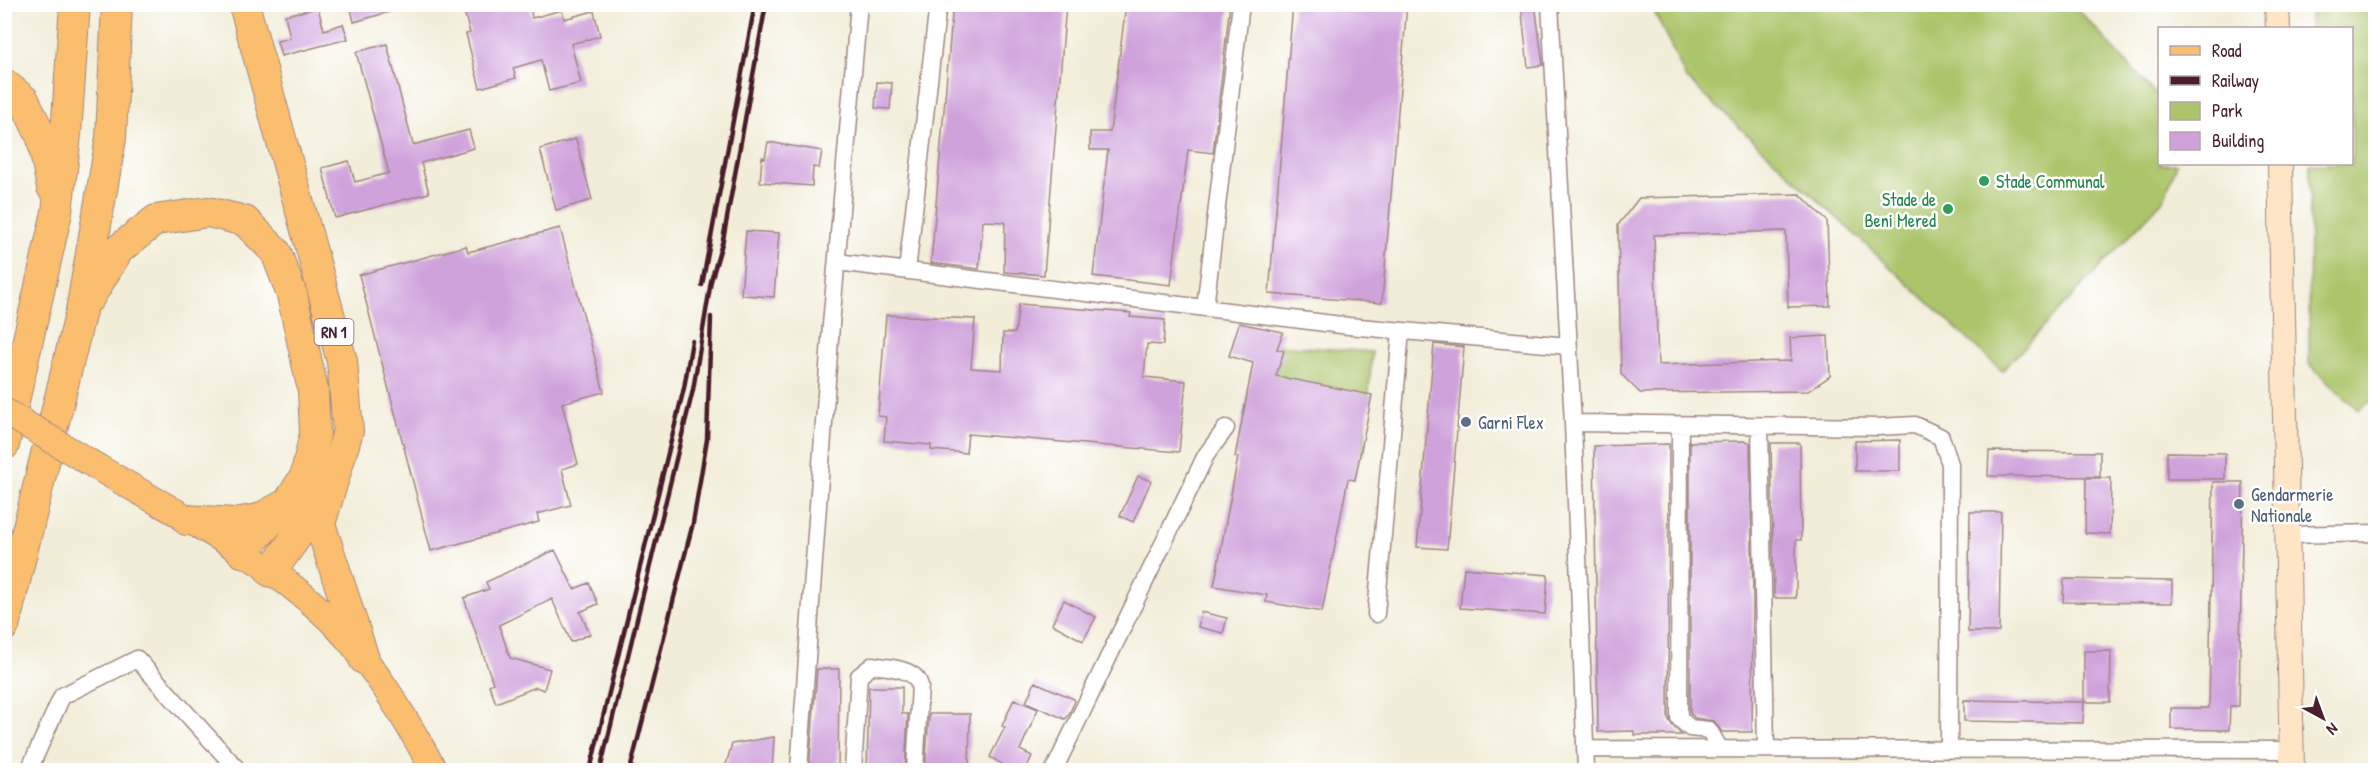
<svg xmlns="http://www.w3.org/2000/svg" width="2380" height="775" font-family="'Patrick Hand',sans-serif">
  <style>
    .green { fill: #acc56b; stroke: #7b724b; stroke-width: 1.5 }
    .building { fill: #cfa2db }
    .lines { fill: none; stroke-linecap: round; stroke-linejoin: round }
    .street-casing { stroke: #9e8682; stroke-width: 19 }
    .secondary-casing { stroke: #9e8682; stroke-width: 26 }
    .primary-casing { stroke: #9e8682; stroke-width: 28 }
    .highway-casing { stroke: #9e8682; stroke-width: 32 }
    .street { stroke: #fff; stroke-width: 16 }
    .secondary { stroke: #fde5c5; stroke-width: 24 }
    .primary { stroke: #fabe6e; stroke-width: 26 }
    .highway { stroke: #fabe6e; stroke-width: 30 }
    .rail { stroke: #4a1f2b; stroke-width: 4.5 }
    .primary-bridge-casing { stroke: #9e8682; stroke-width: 28; stroke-linecap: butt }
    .primary-bridge { stroke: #fabe6e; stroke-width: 26 }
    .leisure-dot { fill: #2e9e5b; stroke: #fff; stroke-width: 2 }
    .service-dot { fill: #5c6f8a; stroke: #fff; stroke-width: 2 }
    .labels { text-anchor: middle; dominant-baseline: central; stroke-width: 5; stroke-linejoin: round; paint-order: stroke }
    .shield { fill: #fff; stroke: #80626b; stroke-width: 1.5 }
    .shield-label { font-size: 16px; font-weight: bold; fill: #4a1f2b }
    .leisure-label { font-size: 18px; fill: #27864d; stroke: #fff; text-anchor: start }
    .service-label { font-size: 18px; fill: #4e5e75; stroke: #fff; text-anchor: start }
  </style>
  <rect width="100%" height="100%" fill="#fff"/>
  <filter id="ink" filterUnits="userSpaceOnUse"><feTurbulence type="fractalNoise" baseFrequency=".0167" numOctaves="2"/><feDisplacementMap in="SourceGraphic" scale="12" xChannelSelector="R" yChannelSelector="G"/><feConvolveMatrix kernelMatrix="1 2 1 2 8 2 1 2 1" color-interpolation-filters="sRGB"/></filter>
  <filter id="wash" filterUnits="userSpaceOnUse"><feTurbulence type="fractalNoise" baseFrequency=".008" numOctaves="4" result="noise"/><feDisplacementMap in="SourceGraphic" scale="24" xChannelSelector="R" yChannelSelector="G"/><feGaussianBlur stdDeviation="1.35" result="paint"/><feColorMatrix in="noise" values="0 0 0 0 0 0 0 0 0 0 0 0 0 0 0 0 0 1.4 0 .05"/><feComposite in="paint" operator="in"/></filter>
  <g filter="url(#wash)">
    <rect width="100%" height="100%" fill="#f2edd8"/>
    <!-- green -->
    <path class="green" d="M1651 5H2074L2159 98 2160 164H2177L2164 199 2002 371 1686 78Z
      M2310 5H2375L2376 398 2358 410 2309 364 2310 164H2352V28H2310Z
      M1263 344 1372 352 1364 452 1255 444Z"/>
    <g id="blocks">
      <!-- building -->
      <path class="building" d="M350 4H399L400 9 354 22Z
        M462 4H530L532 18 562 10 564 19 594 11 600 36 571 44 581 83 549 91 541 60 513 68 516 78 480 88 466 34 470 33Z
        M953 4H1066L1044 275 1004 272 1005 222 983 221 979 269 931 263Z
        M1126 4H1230L1213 153 1188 150 1171 285 1093 276 1108 150H1090V132H1110Z
        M1293 4H1407L1382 303 1269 294Z
        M1521 4H1535L1543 65 1528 67Z
        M318 8 324 30 343 24 348 39 281 56 277 41 290 38 285 15Z
        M387 44 413 145 469 130 474 148 421 163 429 193 335 218 322 168 349 161 355 182 389 173 356 52Z
        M877 82 892 83 890 109 875 108Z
        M576 139 592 200 556 210 540 149Z
        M768 142 822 151 819 168 813 167 812 186 760 182 762 157 765 158Z
        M1800 194 1827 221 1830 306 1788 307 1786 231 1654 235 1658 365 1791 361 1790 338 1828 336 1830 376 1808 391 1640 393 1621 374 1618 225 1639 198Z
        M560 228 604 392 562 403 578 464 562 469 571 505 537 514 539 522 431 551 359 275 466 246 468 252Z
        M746 231 779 233 774 297 741 295Z
        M1019 304 1131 313 1130 317 1165 320 1163 345 1147 344 1144 377 1186 381 1179 452 968 434 966 453 931 450V445L884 441 886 417 878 416 886 315 975 319 971 368 1002 370 1003 333H1015Z
        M1239 323 1283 332 1277 349 1284 351 1276 376 1372 395 1355 480 1348 479 1322 612 1266 602 1267 595 1214 586 1238 457H1235L1253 363 1229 356Z
        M1434 344 1464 347 1447 549 1417 547Z
        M1900 440V471H1855V441Z
        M1747 441 1750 443 1753 598 1752 732H1722L1714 721 1695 718 1690 713V442Z
        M1771 443H1800L1801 540H1796V598H1774Z
        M1669 444 1668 718 1672 725 1682 735H1634V731L1598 732 1594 446Z
        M1989 451 2100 452V477L1988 476Z
        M2167 452 2225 453V479H2167Z
        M1138 476 1151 481 1133 522 1120 516Z
        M2086 478H2111L2110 534 2085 533Z
        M2213 482H2243L2239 706H2230L2229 730 2171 729V708H2209Z
        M1970 512H2001L1999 632H1968Z
        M555 550 574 589 589 583 598 604 580 612 590 634 571 642 552 599 499 625 510 658 550 669 544 690 536 687 496 703 489 685 493 683 464 598 489 589 486 582Z
        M1464 568 1548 575 1545 614 1460 608Z
        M2064 579 2172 581V603L2063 602Z
        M1064 600 1096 617 1083 641 1052 624Z
        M1201 612 1227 618 1223 633 1198 627Z
        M2084 651H2111L2110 702H2084Z
        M817 669H839L838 771H809Z
        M1035 682 1074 699 1075 701 1068 716 1065 719 1026 702Z
        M869 687H902V714H908L905 771H867Z
        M1014 699 1038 709 1020 750 1032 756 1025 771H999L1002 764 990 757 1005 727 1002 726Z
        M1964 700 2084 702 2083 723 1964 721Z
        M929 714H970L969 771H925Z
        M774 737 772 771H724L732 744Z"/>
    </g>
  </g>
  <g filter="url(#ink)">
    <use href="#blocks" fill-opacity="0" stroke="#9e8682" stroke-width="1.5"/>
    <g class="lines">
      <defs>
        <path id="street" d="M1550 4 1573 423 1586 770
          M837 262 1349 326 1568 346
          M907 271 938 4
          M1205 308 1241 4
          M1573 423 1877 427 1915 425 1941 437 1950 464 1949 749
          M1680 425 1679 718 1690 728 1709 730 1720 749
          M1760 426 1766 749
          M2287 535 2376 533
          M1376 614 1401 331
          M1585 749 2292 750
          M29 770 62 696 137 659 238 770
          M799 770 831 325 859 4
          M853 770 859 676 873 665C889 668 916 668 920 686L915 770
          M1054 770 1206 455 1226 428"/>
        <path id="secondary" d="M2277 4 2278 28
          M2280 164 2292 770"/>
        <path id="primary" d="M99 468C174 513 257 552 321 611 369 655 403 714 434 770"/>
        <path id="highway" d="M244 4 342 361 348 431 320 524 364 659
          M4 84 24 100 42 138 52 187
          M89 298 119 249 156 220 208 212 245 221 276 252 292 295 313 390 315 434 305 477 288 503 259 519 234 523 187 520
          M4 445 57 212 66 134 75 4
          M242 552 279 512
          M271 572 324 498
          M4 626 81 311 111 138 117 4"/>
      </defs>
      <!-- street casing -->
      <use href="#street" class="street-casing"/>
      <!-- secondary casing -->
      <use href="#secondary" class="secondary-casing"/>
      <!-- primary casing -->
      <use href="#primary" class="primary-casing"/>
      <!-- highway casing -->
      <use href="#highway" class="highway-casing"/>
      <!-- street -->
      <use href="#street" class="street"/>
      <!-- secondary -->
      <use href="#secondary" class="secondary"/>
      <!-- primary -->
      <use href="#primary" class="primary"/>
      <!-- highway -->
      <use href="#highway" class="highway"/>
      <!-- rail -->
      <path class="rail" d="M702 285 755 4
        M590 770 684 388 692 341
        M600 770 693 390 711 281 723 240 766 4
        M630 770 693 523 707 439 711 317"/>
      <defs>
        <path id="primary-bridge" d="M4 411 99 468"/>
      </defs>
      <!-- primary-bridge casing -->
      <use href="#primary-bridge" class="primary-bridge-casing"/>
      <!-- primary-bridge -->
      <use href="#primary-bridge" class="primary-bridge"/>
    </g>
  </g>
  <!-- markers -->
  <g class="leisure-dot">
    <circle cx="1984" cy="181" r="6"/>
    <circle cx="1948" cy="209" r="6"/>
  </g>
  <g class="service-dot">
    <circle cx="1466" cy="422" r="6"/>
    <circle cx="2239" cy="504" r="6"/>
  </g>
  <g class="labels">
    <!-- shield labels -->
    <rect class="shield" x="314.5" y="319" width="39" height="26" rx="4.5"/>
    <g class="shield-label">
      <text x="334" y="332">RN 1</text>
    </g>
    <!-- leisure labels -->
    <g class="leisure-label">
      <text x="1996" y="181">Stade Communal</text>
      <text x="1936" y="199" text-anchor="end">Stade de<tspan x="1936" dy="21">Beni Mered</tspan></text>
    </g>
    <!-- service labels -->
    <g class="service-label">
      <text x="1478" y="422">Garni Flex</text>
      <text x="2251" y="494">Gendarmerie<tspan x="2251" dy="21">Nationale</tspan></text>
    </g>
  </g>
  <!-- margin -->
  <rect width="2380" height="775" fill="none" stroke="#fff" stroke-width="24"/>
  <!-- legend -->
  <rect x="2158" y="27" width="195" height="138" fill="#ffffff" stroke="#b7a5aa" stroke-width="1.5"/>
  <rect x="2170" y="46" width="30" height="9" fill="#fabe6e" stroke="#b7a5aa" stroke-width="1.5"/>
  <text x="2212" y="57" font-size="18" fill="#4a1f2b">Road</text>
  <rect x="2170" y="76" width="30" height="9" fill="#4a1f2b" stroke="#b7a5aa" stroke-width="1.5"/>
  <text x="2212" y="87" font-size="18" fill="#4a1f2b">Railway</text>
  <rect x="2170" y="102" width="30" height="18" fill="#acc56b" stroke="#b7a5aa" stroke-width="1.5"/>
  <text x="2212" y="117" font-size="18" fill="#4a1f2b">Park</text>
  <rect x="2170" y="132" width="30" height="18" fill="#cfa2db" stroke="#b7a5aa" stroke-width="1.5"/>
  <text x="2212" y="147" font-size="18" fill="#4a1f2b">Building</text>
  <!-- north arrow -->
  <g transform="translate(2323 718) rotate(139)" stroke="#ffffff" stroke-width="4.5" paint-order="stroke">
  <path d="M0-4.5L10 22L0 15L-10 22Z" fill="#4a1f2b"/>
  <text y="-9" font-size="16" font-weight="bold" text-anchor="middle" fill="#4a1f2b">N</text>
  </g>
</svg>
